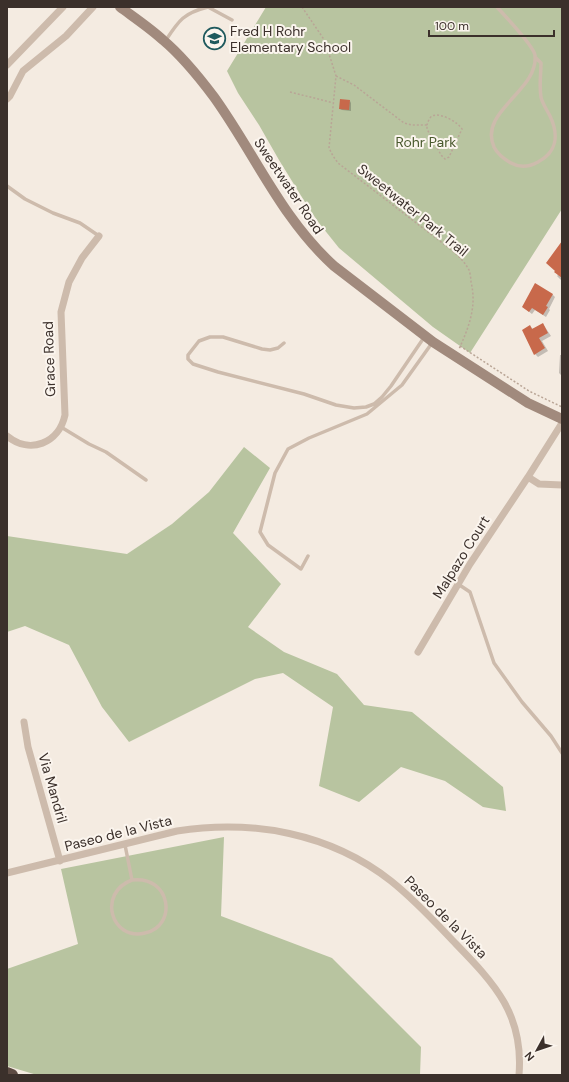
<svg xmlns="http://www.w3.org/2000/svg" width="569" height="1082" font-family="'DM Sans',sans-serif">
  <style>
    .green { fill: #b8c4a0 }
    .shadow { fill: #0003 }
    .building { fill: #c8694b }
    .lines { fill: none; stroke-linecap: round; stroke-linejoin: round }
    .path { stroke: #b9a596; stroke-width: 1.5; stroke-dasharray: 2 2; stroke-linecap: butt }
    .lane { stroke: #cdbbac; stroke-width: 3.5 }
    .street { stroke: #cdbbac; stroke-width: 7 }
    .secondary { stroke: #a18a7d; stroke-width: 10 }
    .highway { stroke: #5c4a42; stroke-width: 12 }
    .labels { text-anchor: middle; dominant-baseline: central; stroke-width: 4; stroke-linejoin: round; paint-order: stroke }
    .poi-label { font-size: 14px; fill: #3b302b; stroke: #fbf5ee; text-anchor: start }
    .park-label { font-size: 14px; fill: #4a5a2e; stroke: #fbf5ee }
    .street-label { font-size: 14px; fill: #3b302b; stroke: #fbf5ee }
  </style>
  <rect width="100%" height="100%" fill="#f4ebe1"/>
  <!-- green -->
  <path class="green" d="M266 7H562V209L470 353 433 327 339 248 319 223 308 207 279 160 259 125 238 93 227 71Z
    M244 447 270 468 233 533 281 584 248 627 284 652 337 674 364 705 412 712 503 787 506 811 483 807 445 781 401 767 359 802 319 786 333 707 283 673 255 679 129 742 102 707 69 645 25 626 7 632V536L127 554 172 524 209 492Z
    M224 837 221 916 332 958 421 1047 420 1075H37L7 1066V969L78 944 61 869Z"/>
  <!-- shadow -->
  <path class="shadow" d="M350 101 351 103V111L342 110 340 109Z
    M562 243V281L557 276 558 275 556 271Z
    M552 294 555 297 549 309 550 310 546 317 535 310 532 314 523 307Z
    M543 324 551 336 542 341 548 351 538 357 535 354 530 326 533 329Z
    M560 355H562V376L559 373Z"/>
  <!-- building -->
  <path class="building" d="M340 99 350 100 349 110 339 109Z
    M562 241V278L554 272 555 271 546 263Z
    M535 283 553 294 546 306 548 307 543 315 532 308 529 312 522 307Z
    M543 323 548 333 539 338 545 348 534 355 522 330 530 325 532 329Z"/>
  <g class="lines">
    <!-- path -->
    <path class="path" d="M302 7 323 38 330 57 336 76 329 148 333 156 338 163 445 245C454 252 463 259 469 270 470 273 471 278 471 282 477 306 469 327 459 349
      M336 76 354 85 404 123 412 125H427V129L441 155 445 159 449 157 462 129C458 122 440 112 432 116 429 118 428 122 427 125
      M290 92 334 103
      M460 346 529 391 562 407"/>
    <!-- lane -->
    <path class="lane" d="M497 7C505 16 533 45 535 55 539 91 478 111 494 147 498 155 504 159 511 163 520 168 529 167 538 162 557 152 559 135 550 116 547 110 542 103 541 97 539 86 541 74 541 63L535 57
      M166 40C179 20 184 13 208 7L232 20
      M7 186 25 199 53 213 80 223 99 236
      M284 343 278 348 270 350 262 349 223 337H210L199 341 188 355V359L193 364 218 372 304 394 336 405 354 408 366 407 374 404 382 397 391 386 425 336
      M61 427 89 444 106 452 146 480
      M308 556 301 569 268 545 260 532 275 473 288 449 309 438 367 414 402 385 432 343
      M458 584 470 592 494 663 522 702 551 736 562 753
      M125 845 132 880C97 893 111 941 145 933 178 926 171 875 132 880"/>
    <!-- street -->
    <path class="street" d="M7 65 63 7
      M7 99 10 96 23 71 66 36 93 7
      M7 436C30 455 59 443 65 415L61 312 69 282 82 258 99 236
      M528 477 539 484 562 485
      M418 652 470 564 528 477 562 423
      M24 722 28 747 60 861
      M7 873 177 831C252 819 330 833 391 881 415 900 435 922 456 944 495 984 524 1015 519 1075"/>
    <!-- secondary -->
    <path class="secondary" d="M120 7C135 18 150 28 163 40 182 56 199 77 214 97 255 154 281 218 334 266L433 342 528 403 562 419"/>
    <!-- highway -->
    <path class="highway" d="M7 1073 12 1075"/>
  </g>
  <!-- icons -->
  <defs>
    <symbol id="school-ring" viewBox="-11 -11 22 22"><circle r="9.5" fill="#fbf5ee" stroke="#1f5a5e" stroke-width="1.5"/><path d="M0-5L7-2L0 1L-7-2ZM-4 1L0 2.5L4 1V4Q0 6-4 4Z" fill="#1f5a5e"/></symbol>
  </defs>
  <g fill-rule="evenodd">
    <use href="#school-ring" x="202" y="26" width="25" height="25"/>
  </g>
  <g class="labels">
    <!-- poi labels -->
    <g class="poi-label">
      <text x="230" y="31">Fred H Rohr<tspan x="230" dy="16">Elementary School</tspan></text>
    </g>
    <!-- park labels -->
    <g class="park-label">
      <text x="426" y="142">Rohr Park</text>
    </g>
    <!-- street labels -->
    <g class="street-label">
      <text transform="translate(289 186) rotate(56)">Sweetwater Road</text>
      <text transform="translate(413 210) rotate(39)">Sweetwater Park Trail</text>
      <text transform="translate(49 359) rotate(-92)">Grace Road</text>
      <text transform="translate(461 557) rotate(-58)">Malpazo Court</text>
      <text transform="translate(53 788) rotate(74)">Via Mandril</text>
      <text transform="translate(118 833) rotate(-14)">Paseo de la Vista</text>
      <text transform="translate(446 917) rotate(45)">Paseo de la Vista</text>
    </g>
  </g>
  <!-- border -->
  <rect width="569" height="1082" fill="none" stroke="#3b302b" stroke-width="16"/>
  <!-- north arrow -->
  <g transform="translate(537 1050) rotate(230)" stroke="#fbf5ee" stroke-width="3" paint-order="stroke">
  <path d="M0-3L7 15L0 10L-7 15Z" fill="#3b302b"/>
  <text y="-6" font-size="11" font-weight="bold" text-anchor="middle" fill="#3b302b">N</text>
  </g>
  <!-- scale -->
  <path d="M429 30v6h125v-6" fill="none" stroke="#3b302b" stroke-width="2"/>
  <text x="435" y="30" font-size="12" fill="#3b302b" stroke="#fbf5ee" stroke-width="3" paint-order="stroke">100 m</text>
</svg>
